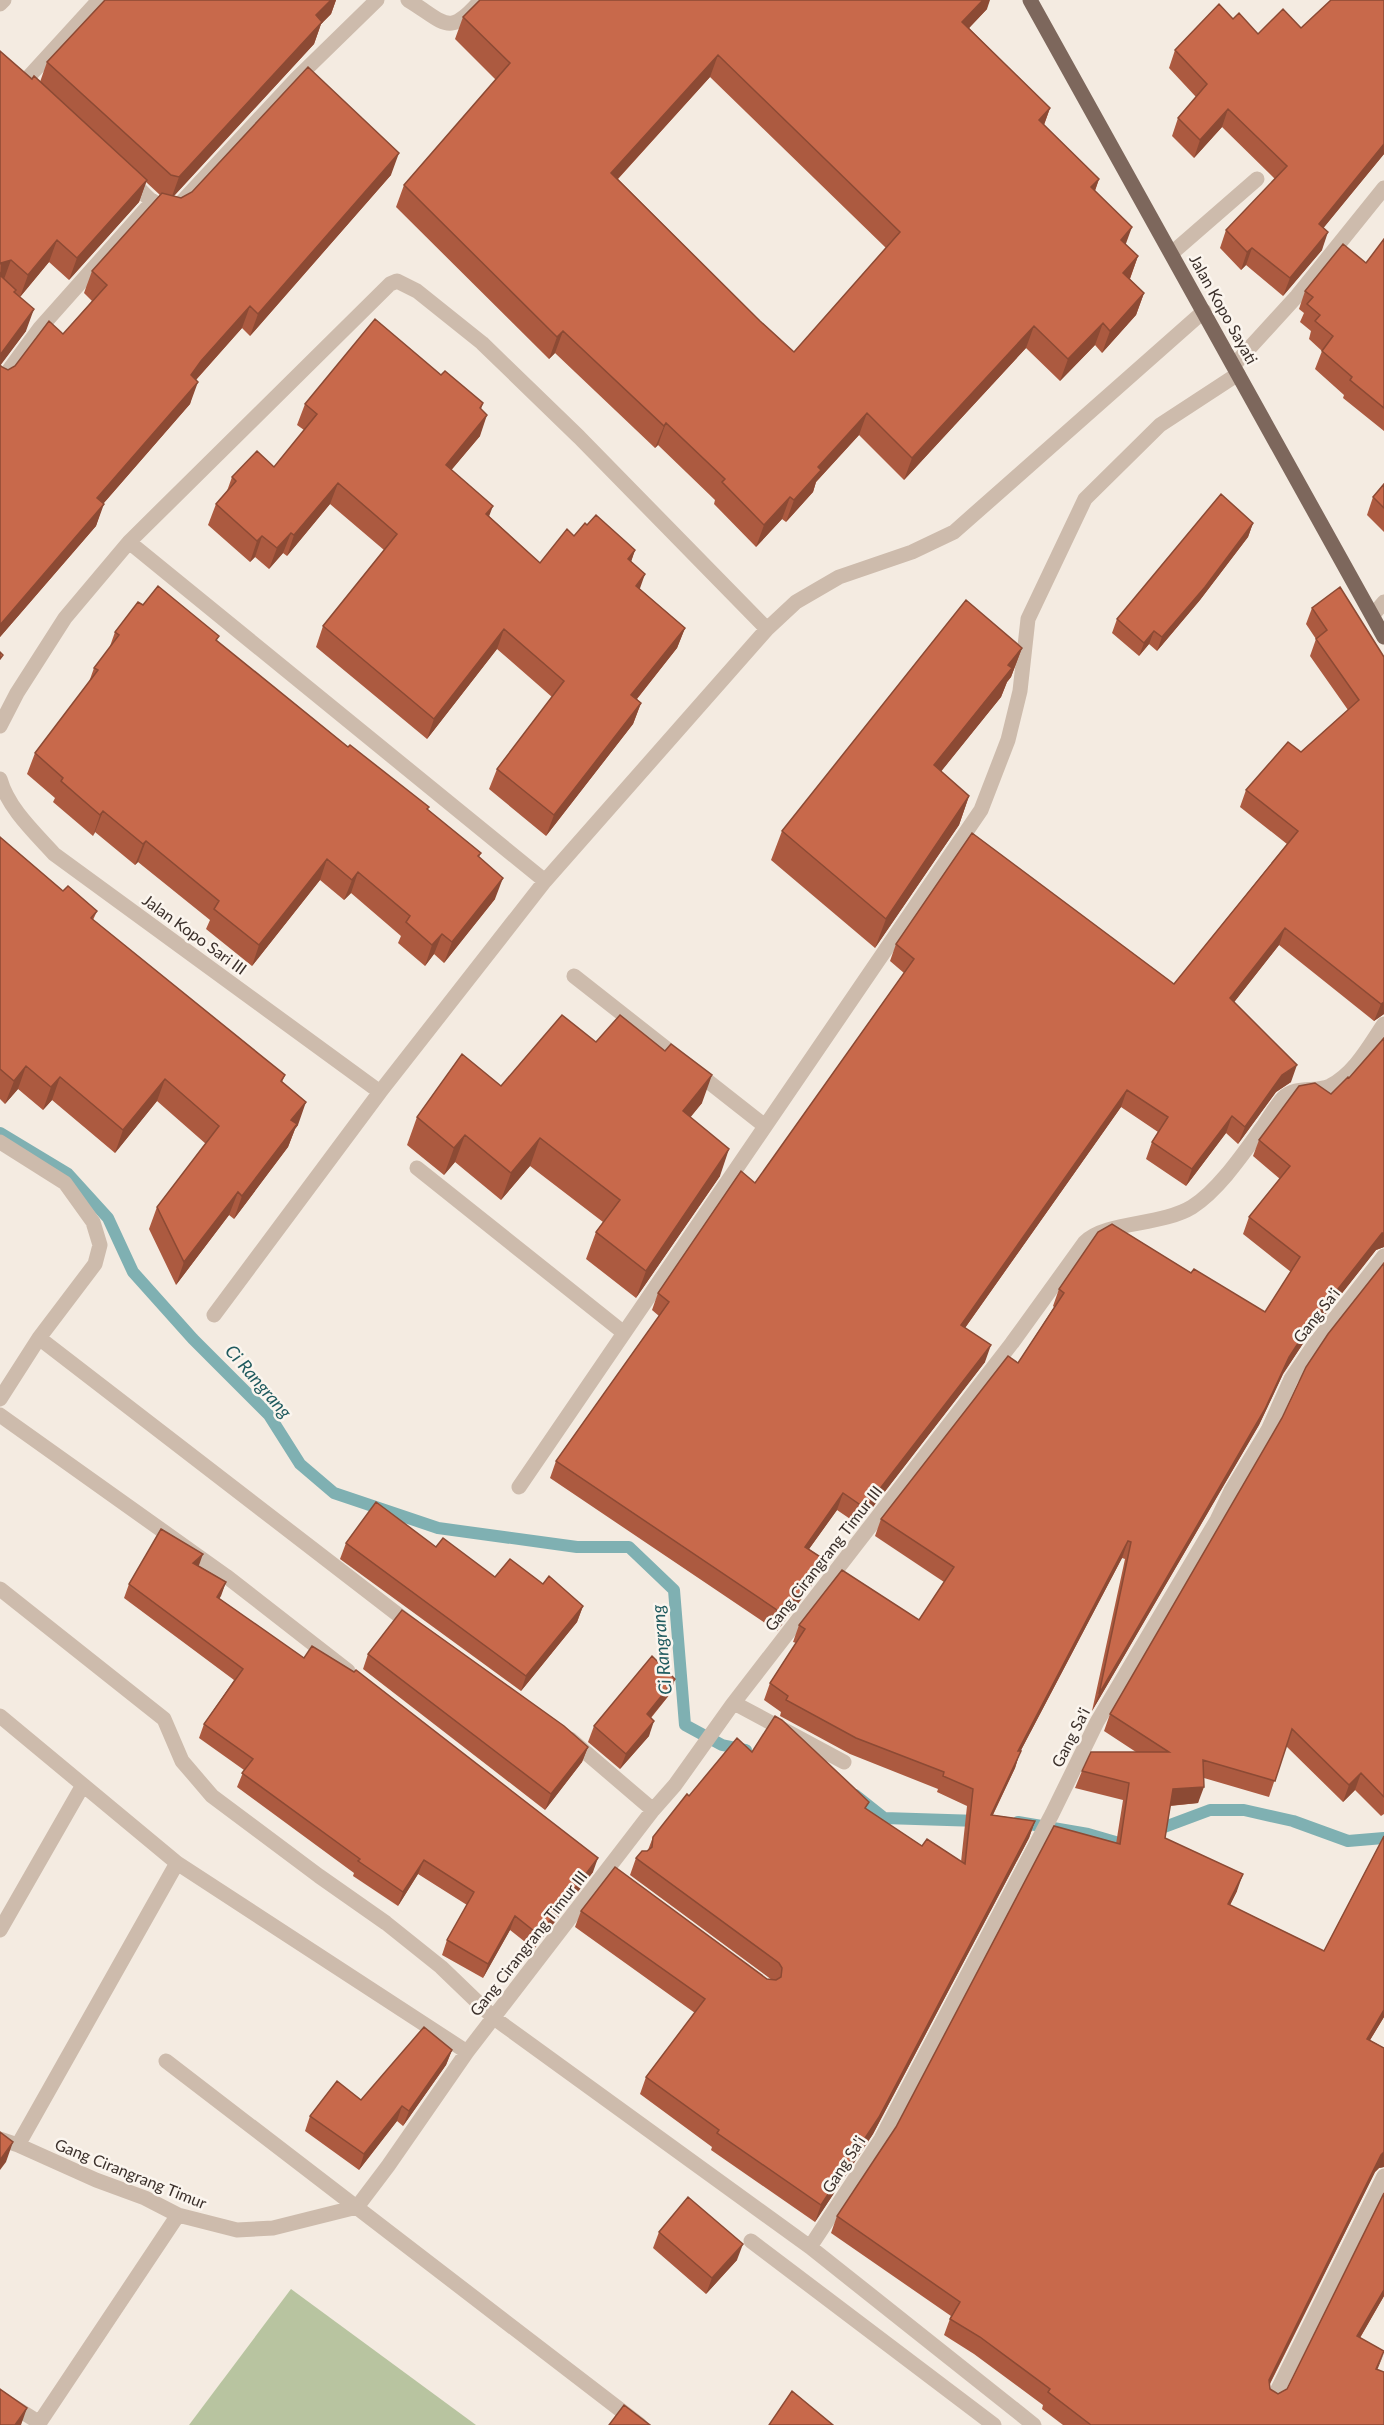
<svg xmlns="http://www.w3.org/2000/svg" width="1384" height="2425" font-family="Lato,sans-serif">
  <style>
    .green { fill: #b8c4a0 }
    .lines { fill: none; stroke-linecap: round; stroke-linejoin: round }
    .stream { stroke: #7fb0b2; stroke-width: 12 }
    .lane { stroke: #cdbbac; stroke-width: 15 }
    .street { stroke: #cdbbac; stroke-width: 15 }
    .primary { stroke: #7d675c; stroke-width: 15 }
    .wall { fill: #ac5a40; fill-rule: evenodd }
    .shaded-wall { fill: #8c4a34 }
    .building { fill: #c8694b; stroke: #8c4a34; stroke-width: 1.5; fill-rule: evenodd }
    .labels { text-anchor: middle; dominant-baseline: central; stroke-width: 5; stroke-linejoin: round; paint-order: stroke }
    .street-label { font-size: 16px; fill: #3b302b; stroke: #fbf5ee }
    .water-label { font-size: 18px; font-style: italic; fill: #1f5a5e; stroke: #fbf5ee }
  </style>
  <rect width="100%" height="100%" fill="#f4ebe1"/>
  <!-- green -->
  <path class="green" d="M291 2289 476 2425H189Z"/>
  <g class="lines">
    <!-- stream -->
    <path class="stream" d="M0 1133 68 1174 108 1218 133 1272 193 1339 269 1415 300 1464 334 1493 438 1528 577 1547H629L674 1590 685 1725 722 1745 746 1750
      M855 1795 884 1818 979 1821
      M1018 1822 1088 1834 1119 1843 1132 1838
      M1151 1832 1210 1810H1244L1293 1821 1348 1841 1384 1838"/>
    <!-- lane -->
    <path class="lane" d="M408 0C446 23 448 38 481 0
      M1172 253 1257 179
      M574 976 765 1126
      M417 1168 624 1333
      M519 1487 981 810 1008 740 1020 691 1028 619 1085 499 1160 425 1238 374
      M751 2241 994 2425"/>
    <!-- street -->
    <path class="street" d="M0 4 4 0
      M24 82 99 0
      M129 178C141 189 159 217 177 207L297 78 377 0
      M1234 365 1297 296 1384 188
      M0 382 40 328 153 201
      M129 542 545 881
      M1373 615 1384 602
      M0 726 17 693 65 618 129 542 390 284 397 281 417 291 482 343 579 437 767 629
      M0 779C8 808 34 832 54 854L380 1092
      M0 1142 65 1183 93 1222 100 1245 95 1264 39 1338 0 1399
      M214 1315 380 1092 545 881 767 629 796 602 839 577 912 552 954 532 1204 311
      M39 1338 414 1627
      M0 1415 226 1576 348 1671
      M0 1589 164 1719 182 1761 212 1796 319 1876 386 1923 441 1967 494 2018 810 2247 1034 2425
      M734 1703 844 1762
      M0 1716 177 1863 467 2052
      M570 1739 653 1810
      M0 1930 83 1785
      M166 2061 640 2425
      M0 2139 18 2145 96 2180 145 2198 178 2215 237 2230 273 2228 357 2207
      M18 2145 177 1863
      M357 2207 388 2166 467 2052 653 1810 675 1785 732 1705 1012 1343 1085 1242C1106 1221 1161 1226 1192 1207 1220 1189 1245 1151 1264 1125 1270 1116 1276 1106 1283 1098 1296 1085 1315 1093 1330 1086 1355 1073 1369 1046 1384 1024
      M810 2247 881 2139 1052 1814 1097 1722 1217 1520 1231 1491 1268 1430 1291 1379 1314 1345 1384 1256
      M0 2398 40 2423
      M1272 2401 1384 2176
      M38 2425 178 2215"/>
    <!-- primary -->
    <path class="primary" d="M1030 0 1384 637"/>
  </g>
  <!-- wall -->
  <path class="wall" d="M105 0H336L331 14 321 24 314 44 174 196 181 198 391 175 250 336 242 328 196 380 190 404 103 504 96 526 0 637V51L32 79 40 82 47 62ZM146 182 160 195 92 271 84 293 92 301 63 334 15 366 8 370 2 367 0 365 26 331 20 297 49 262 69 280 139 202Z
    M1384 0V154L1323 228 1322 250 1283 296 1246 265 1241 270 1220 248 1226 230 1275 179 1222 127 1194 158 1172 136 1178 118 1196 97 1169 68 1175 50 1233 19 1258 34 1301 28Z
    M987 9 969 28 1050 108 1044 125 1099 179 1095 191 1126 245 1138 256 1130 279 1144 293 1136 315 1102 353 1095 345 1060 381 1026 348 904 480 859 435 816 482 813 492 786 522 782 519 756 547 714 504 715 500 658 445 655 448 555 353 549 359 396 207 404 185 496 80 455 39 463 17ZM710 77 886 248 794 352 760 321 618 179Z
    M1384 239V431L1343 398 1344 395 1315 369 1322 351 1309 339 1311 331 1300 322 1304 313 1299 309 1305 291 1366 263Z
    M441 375 483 403 481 409 480 436 451 470 489 516 540 563 587 525 635 550 631 561 640 589 685 628 677 648 637 699 641 703 633 724 546 836 489 789 497 769 552 697 497 649 427 739 316 647 323 626 384 550 330 504 287 556 283 553 269 569 255 557 250 562 208 525 216 504 227 491 232 477 274 467 304 430 297 425 305 404Z
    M1384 484V532L1367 515 1373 497Z
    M1253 523 1248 537 1200 600 1157 651 1149 644 1139 656 1112 633 1117 619Z
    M143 605 217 641 348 747 428 810 481 853 479 857 495 899 444 963 434 954 425 966 398 943 401 936 351 893 344 900 320 880 252 966 206 929 210 920 138 862 135 865 95 832 93 836 53 802 55 798 27 774 35 753 89 682 94 668 109 649 115 632Z
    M1312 608 1384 657V1014L1374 1021 1279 945 1234 1002 1291 1082 1276 1092 1238 1144 1226 1133 1186 1186 1146 1159 1152 1142 1158 1132 1121 1107 965 1328 985 1362 859 1525 837 1510 809 1549 825 1560 819 1576 777 1631 550 1478 556 1461 659 1316 652 1310 658 1293 755 1183 904 973 890 961 896 944 1174 984 1287 844 1240 807 1246 790 1301 752 1348 710 1310 656 1316 639 1306 624Z
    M1022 648 1011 677 1007 682 1001 697 941 771 969 796 959 825 875 948 771 860 782 831Z
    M0 837 63 891 97 911 93 920 285 1075 282 1082 298 1125 295 1129 288 1147 234 1219 229 1215 176 1285 149 1229 157 1207 206 1144 157 1101 115 1153 52 1100 43 1110 18 1089 5 1104 0 1099Z
    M1384 1038V1247L1376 1250 1306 1339 1283 1374 1259 1425 1092 1711 1125 1559 1122 1558 1020 1752 1015 1768 993 1815 1035 1821 1029 1838 873 2134 815 2222 711 2150 712 2147 640 2094 646 2077 695 2013 575 1927 581 1911 767 1979 772 1980 630 1875 636 1858 648 1850 653 1837 689 1796 752 1752 866 1810 922 1846 961 1862 967 1806 937 1792 938 1789 850 1754 780 1716 781 1712 764 1700 770 1683 796 1643 793 1642 799 1625 919 1620 944 1582 875 1536 881 1519 1018 1363 1054 1307 1053 1306 1059 1289 1191 1273 1265 1312 1291 1272 1243 1234 1249 1217 1280 1179 1253 1156 1259 1140 1331 1094 1349 1078Z
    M596 1042 702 1103 690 1117 720 1176 636 1298 586 1259 596 1232 603 1222 530 1166 501 1200 455 1162 444 1175 407 1145 417 1117 501 1086Z
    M1384 1263V1814L1381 1816 1355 1790 1343 1802 1286 1746 1269 1797 1204 1778 1198 1803 1170 1806 1165 1838 1237 1891 1230 1905 1324 1951 1384 1836V2017L1370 2040 1384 2048V2167L1379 2168 1375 2172 1270 2384V2389L1278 2394 1287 2389 1384 2193V2296L1360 2338 1378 2370 1384 2425H1063L1042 2409 1043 2405 974 2354 944 2335 951 2316 831 2233 837 2216 1116 1844 1123 1800 1075 1788 1082 1771 1136 1752 1104 1731 1110 1714Z
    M346 1543 436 1547 495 1577 543 1584 583 1606 577 1622 521 1691 340 1559Z
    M199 1566 226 1582 219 1599 593 1872 534 1949 510 1930 483 1978 442 1955 447 1940 467 1905 418 1874 398 1906 353 1876 354 1873 237 1787 244 1770 199 1738 204 1724 234 1680 124 1598 129 1584Z
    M368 1654 588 1747 582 1762 545 1810 363 1669Z
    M670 1694 651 1718 649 1736 620 1769 588 1742 594 1726Z
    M452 2050 446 2065 403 2126 397 2121 359 2170 305 2131 310 2116 361 2100Z
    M659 2232 737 2260 706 2294 653 2248Z"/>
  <!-- shaded-wall -->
  <path class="shaded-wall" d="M329 0H336L331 14 321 24 314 44 171 199 179 177Z
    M983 0H990L987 9 954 44 962 22Z
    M718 55 710 77 603 195 611 173Z
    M1050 108 1042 130 1039 120Z
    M1228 109 1222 127 1194 158 1200 140Z
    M1384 144V154L1312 242 1319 224Z
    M399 153 391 175 250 336 258 314Z
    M1099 179 1091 201V187Z
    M147 180 139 202 69 280 77 258Z
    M1132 227 1124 249 1121 240Z
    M1328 232 1322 250 1283 296 1290 278Z
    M57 240 49 262 20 297 28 275Z
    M1252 248 1246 265 1241 270 1247 252Z
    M1138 256 1130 278 1115 295 1123 273Z
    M11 260 3 282 0 283 1 263Z
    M1144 293 1136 315 1102 353 1110 331Z
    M250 306 242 328 193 383 191 375 201 361Z
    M34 309 26 331 0 366V355Z
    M1103 323 1095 345 1060 381 1068 359Z
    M1034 326 1026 348 904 480 912 458Z
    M563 331 555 353 549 359 557 337Z
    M198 382 190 404 89 520 97 498Z
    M867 413 859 435 816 482 813 492 786 522 794 500 818 467Z
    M487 415 480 436 438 486 446 465Z
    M666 423 658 445 655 448 664 426Z
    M338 483 330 504 287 556 294 535Z
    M790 497 782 519 756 547 764 525Z
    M104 504 96 526 0 637V625Z
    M493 506 485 527 486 514Z
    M1253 523 1248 537 1200 600 1157 651 1162 637Z
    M291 533 283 553 269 569 277 548Z
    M262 536 255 557 250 562 257 541Z
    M635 550 628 571V559Z
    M645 574 638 594 636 586Z
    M685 628 677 648 624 715 631 695Z
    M504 629 497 649 427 739 434 719Z
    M1154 631 1149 644 1139 656 1144 643Z
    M1022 648 1011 677 1007 682 1001 697 923 794 934 765 1008 665Z
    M641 703 633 724 546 836 554 815Z
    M969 796 959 825 875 948 886 919Z
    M103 811 95 832 93 836 100 815Z
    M146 841 138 862 135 865 143 844Z
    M327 859 320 880 252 966 259 945Z
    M358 872 351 893 344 900 352 880Z
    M503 878 495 899 444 963 452 942Z
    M1285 928 1279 945 1224 1015 1230 998Z
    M442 934 434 954 425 966 432 945Z
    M1384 1002V1014L1374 1021 1381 1004Z
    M1297 1065 1291 1082 1276 1092 1238 1144 1245 1127 1282 1075Z
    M26 1066 18 1089 5 1104 14 1081Z
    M712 1075 702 1103 673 1139 683 1111Z
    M60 1077 52 1100 43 1110 51 1087Z
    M165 1079 157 1101 115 1153 123 1130Z
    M1127 1090 1121 1107 955 1342 961 1325Z
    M306 1102 298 1125 295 1129 288 1147 234 1219 242 1196 291 1120Z
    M1232 1116 1226 1133 1186 1186 1192 1169Z
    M465 1135 455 1162 444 1175 454 1148Z
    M540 1138 530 1166 501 1200 511 1173Z
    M729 1149 720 1176 636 1298 646 1271Z
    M238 1192 229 1215 176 1285 184 1262Z
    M1382 1233H1384V1247L1376 1250 1306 1339 1283 1374 1259 1425 1092 1711 1099 1694 1289 1357 1312 1322Z
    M991 1345 985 1362 859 1525 865 1508Z
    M843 1493 837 1510 799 1563 805 1547Z
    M1128 1541 1122 1558 1020 1752 1015 1768 985 1831 1018 1751Z
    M203 1554 198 1568 193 1563Z
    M825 1560 819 1576 777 1631 783 1614Z
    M226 1582 221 1596 212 1611 217 1597Z
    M583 1606 577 1622 521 1691 526 1676Z
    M675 1679 670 1694 641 1729 647 1714Z
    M654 1721 649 1736 620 1769 626 1754Z
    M588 1747 582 1762 545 1810 551 1794Z
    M1361 1773 1355 1790 1343 1802 1349 1785Z
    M1204 1787 1198 1803 1167 1806 1173 1789Z
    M1035 1821 1029 1838 873 2134 815 2222 821 2205Z
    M598 1858 593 1872 534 1949 539 1935Z
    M424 1860 418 1874 398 1906 403 1892Z
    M1243 1874 1237 1891 1222 1921 1228 1904Z
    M515 1916 510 1930 483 1978 488 1964Z
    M1384 2010V2017L1361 2055 1367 2039Z
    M452 2050 446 2065 403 2126 409 2111Z
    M402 2106 397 2121 359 2170 364 2154Z
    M13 2142 6 2162 0 2170V2160Z
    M1384 2152V2167L1379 2168 1375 2172 1263 2397 1269 2380 1381 2155Z
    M743 2244 737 2260 706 2294 712 2278Z
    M1384 2290V2296L1351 2353 1357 2336Z
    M1384 2353 1378 2368 1369 2386 1376 2369Z
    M27 2408 21 2425H15Z"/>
  <!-- building -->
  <path class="building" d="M105 0H331L316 15 322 22 179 177 171 175 47 62Z
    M480 0H983L962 22 1050 108 1039 120 1099 179 1091 187 1132 227 1121 240 1138 256 1123 273 1144 293 1110 331 1103 323 1068 359 1034 326 912 458 867 413 818 467 821 470 794 500 790 497 764 525 722 482 725 479 666 423 664 426 563 331 557 337 404 185 510 63 463 17ZM718 55 900 232 794 352 760 321 611 173Z
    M1331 0H1384V144L1319 224 1328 232 1290 278 1252 248 1247 252 1226 230 1287 166 1228 109 1200 140 1178 118 1207 84 1175 50 1219 4 1233 19 1239 13 1258 34 1283 9 1301 28Z
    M0 51 32 79 34 76 147 180 77 258 57 240 28 275 11 260 1 263 0 264Z
    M308 67 399 153 258 314 250 306 201 361 191 375 198 382 97 498 104 504 0 625V365L2 367 8 370 15 366 49 321 63 334 107 285 92 271 162 193 181 198 192 192Z
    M1384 239V408L1350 380 1352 377 1322 351 1333 336 1315 321 1320 315 1307 304 1313 297 1305 291 1343 244 1366 263Z
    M0 272 1 276 16 290 14 292 34 309 0 355Z
    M375 319 441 375 445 371 483 403 480 408 487 415 446 465 493 506 486 514 540 563 567 529 574 536 585 523 587 525 596 515 635 550 628 559 645 574 636 586 685 628 631 695 641 703 554 815 497 769 564 681 504 629 434 719 323 626 397 534 338 483 294 535 291 533 277 548 262 536 257 541 216 504 236 481 232 477 257 451 274 467 317 414 305 404Z
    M1384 484V508L1373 497Z
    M1221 494 1253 523 1205 587 1162 637 1154 631 1144 643 1117 619Z
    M158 586 219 636 216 640 348 747 350 745 429 807 427 809 481 853 478 856 503 878 452 942 442 934 432 945 406 922 410 916 358 872 352 880 327 859 259 945 214 909 219 901 146 841 143 844 103 811 100 815 61 781 63 778 35 753 98 670 94 668 119 635 115 632 138 602 143 605Z
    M1340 587 1384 657V1002L1381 1004 1285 928 1230 998 1297 1065 1282 1075 1245 1127 1232 1116 1192 1169 1152 1142 1168 1117 1127 1090 961 1325 991 1345 865 1508 843 1493 805 1547 825 1560 783 1614 556 1461 669 1302 658 1293 741 1171 755 1183 914 959 896 944 972 833 1174 984 1298 831 1246 790 1288 742 1301 752 1359 700 1316 639 1327 630 1312 608Z
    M966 600 1022 648 1008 665 1012 668 934 765 969 796 886 919 782 831Z
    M0 652 3 655 0 659Z
    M0 837 63 891 68 886 97 911 91 918 285 1075 281 1081 306 1102 291 1120 297 1124 242 1196 238 1192 184 1262 157 1207 219 1126 165 1079 123 1130 60 1077 51 1087 26 1066 14 1081 0 1069Z
    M562 1015 596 1042 620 1015 665 1051 671 1044 712 1075 683 1111 729 1149 646 1271 596 1232 620 1200 540 1138 511 1173 465 1135 454 1148 417 1117 462 1054 501 1086Z
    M1384 1038V1233H1382L1312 1322 1289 1357 1265 1409 1099 1694 1131 1542 1128 1541 1018 1751H1021L991 1815 1035 1821 879 2117 821 2205 717 2133 719 2130 646 2077 705 1999 581 1911 615 1867 767 1979 776 1980 781 1977 782 1968 779 1963 636 1858 642 1851H647L652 1847 653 1837 687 1794 689 1796 737 1738 752 1752 775 1716 782 1720 869 1802 865 1808 922 1846 927 1839 965 1864 973 1789 943 1776 944 1772 856 1738 786 1700 788 1696 770 1683 805 1629 799 1625 842 1570 919 1620 954 1567 881 1519 1008 1356 1018 1363 1064 1293 1059 1289 1098 1232 1112 1224 1191 1273 1194 1269 1265 1312 1300 1257 1249 1217 1290 1166 1259 1140 1299 1086 1315 1083 1331 1094 1348 1077 1349 1078Z
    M1384 1263V1797L1361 1773 1349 1785 1292 1729 1275 1781 1203 1760 1204 1787 1173 1789 1165 1838 1243 1874 1228 1904 1324 1951 1384 1836V2010L1367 2039 1384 2048V2152L1381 2155 1269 2380 1270 2389 1278 2394 1287 2389 1384 2193V2290L1357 2336 1384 2351 1376 2369 1384 2372V2425H1091L1048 2392 1050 2389 980 2337 950 2319 960 2302 837 2216 896 2127 1054 1826 1120 1844 1129 1783 1082 1771 1091 1752H1169L1110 1714 1282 1418 1306 1367 1328 1334Z
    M376 1502 436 1547 443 1538 495 1577 510 1559 543 1584 549 1576 583 1606 526 1676 346 1543Z
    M161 1529 203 1554 193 1563 226 1582 217 1597 304 1658 312 1646 354 1672 356 1670 598 1858 539 1935 515 1916 488 1964 447 1940 474 1892 424 1860 403 1892 358 1861 360 1859 242 1773 253 1759 204 1724 243 1669 129 1584Z
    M402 1610 564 1726 588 1747 551 1794 368 1654Z
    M652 1656 675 1679 647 1714 654 1721 626 1754 594 1726Z
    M424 2027 452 2050 409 2111 402 2106 364 2154 310 2116 337 2081 361 2100Z
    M0 2132 13 2142 0 2160Z
    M688 2197 743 2244 712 2278 659 2232Z
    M0 2389 27 2408 15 2425H0Z
    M792 2391 833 2425H769Z
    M624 2405 650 2425H609Z"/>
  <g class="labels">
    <!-- street labels -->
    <g class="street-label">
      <text transform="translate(1224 309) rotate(61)">Jalan Kopo Sayati</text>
      <text transform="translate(195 934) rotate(36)">Jalan Kopo Sari III</text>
      <text transform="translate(1316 1315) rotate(-52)">Gang Sa'i</text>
      <text transform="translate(823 1558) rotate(-52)">Gang Cirangrang Timur III</text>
      <text transform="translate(1070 1737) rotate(-63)">Gang Sa'i</text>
      <text transform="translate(528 1943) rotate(-52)">Gang Cirangrang Timur III</text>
      <text transform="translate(843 2164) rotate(-57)">Gang Sa'i</text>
      <text transform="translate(131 2173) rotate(22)">Gang Cirangrang Timur</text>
    </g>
    <!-- water labels -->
    <g class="water-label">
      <text transform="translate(259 1381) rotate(49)">Ci Rangrang</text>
      <text transform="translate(661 1650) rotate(-95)">Ci Rangrang</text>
    </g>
  </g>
</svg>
